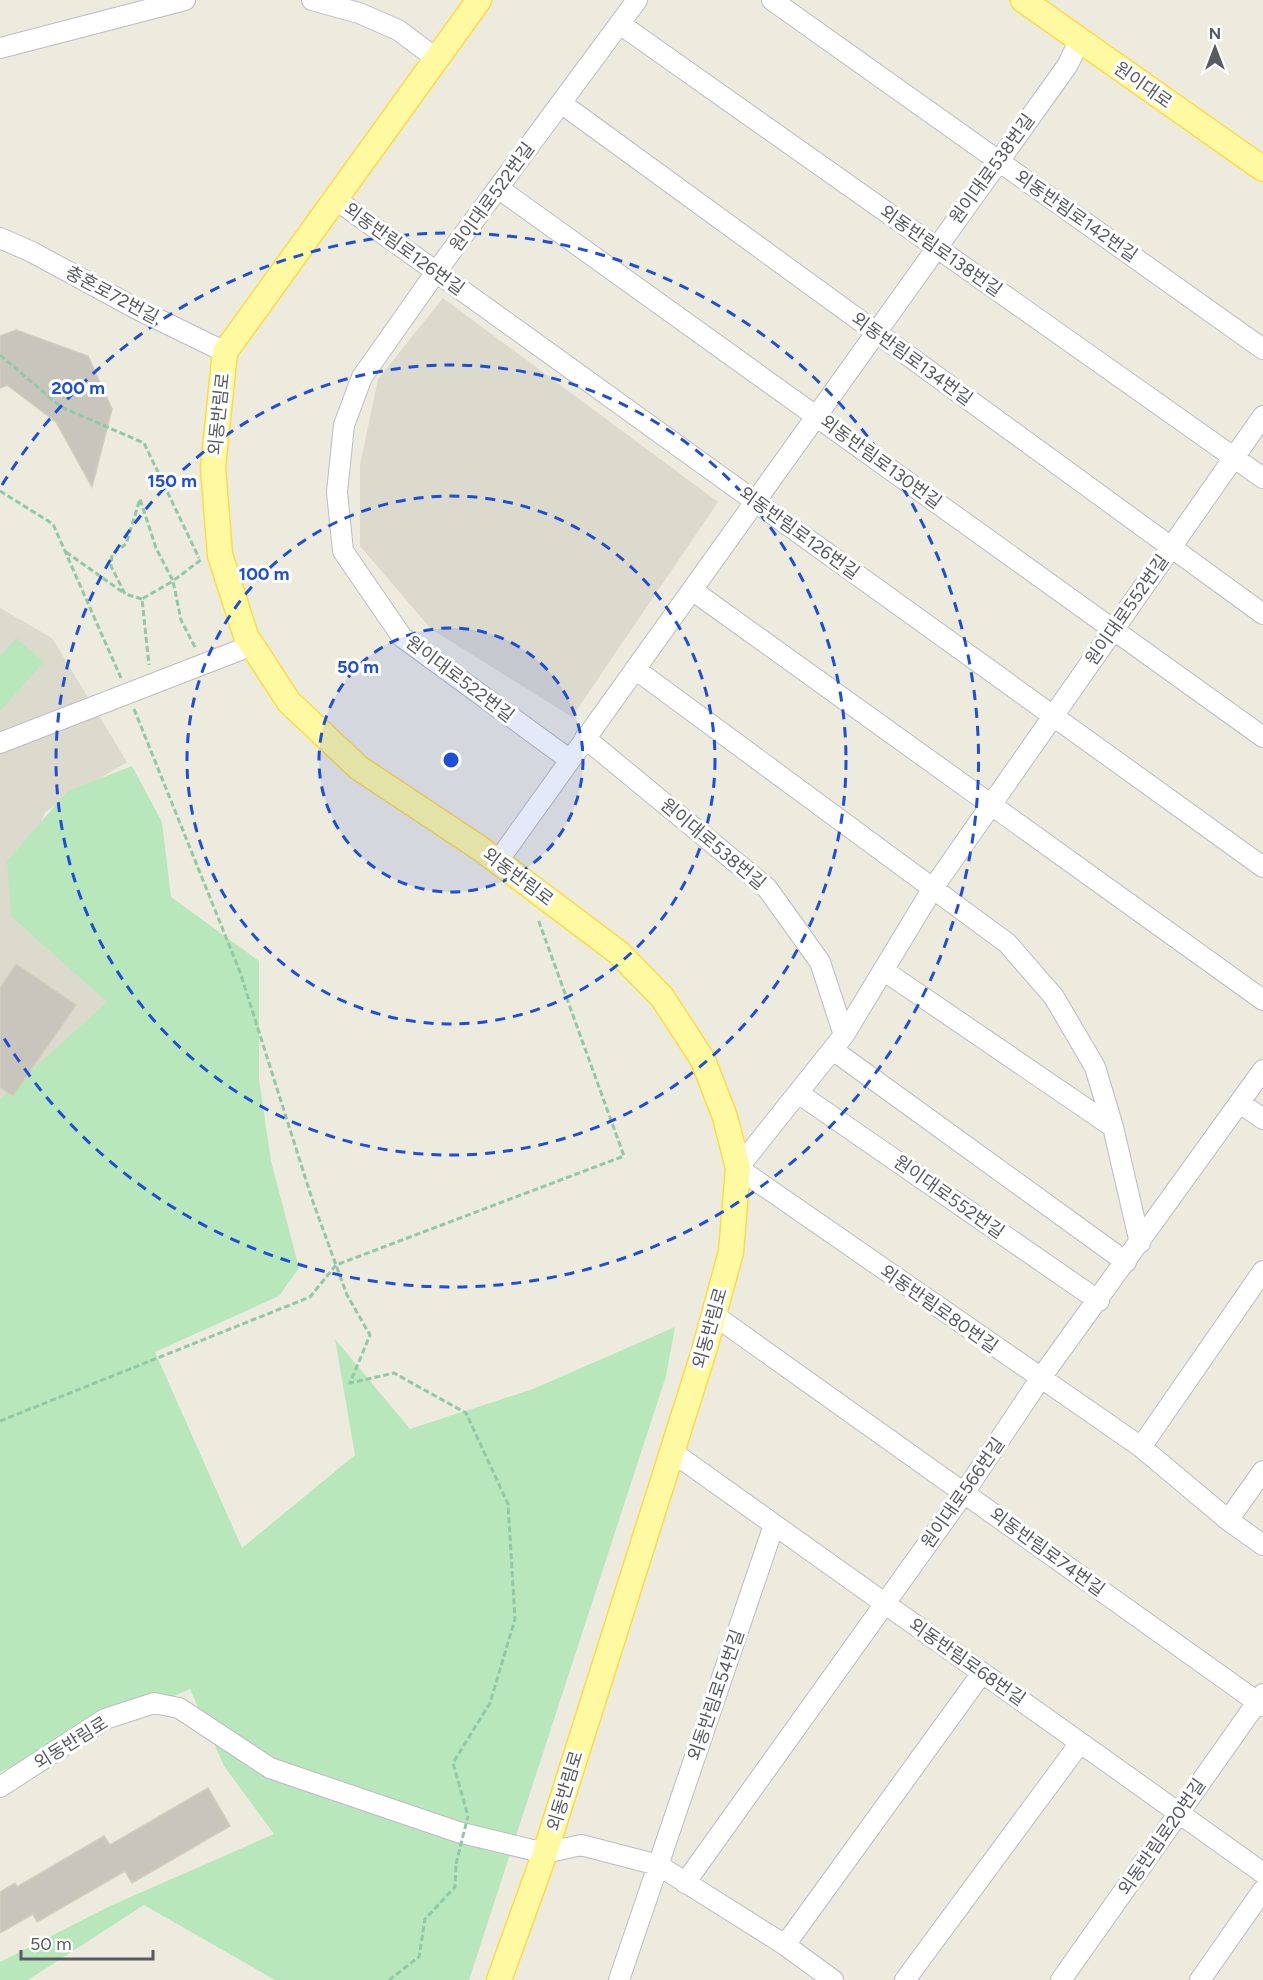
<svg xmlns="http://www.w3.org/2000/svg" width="1263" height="1980" font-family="Figtree,'Noto Sans KR',sans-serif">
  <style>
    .education { fill: #dcdacd }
    .green { fill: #b8e7bc }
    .building { fill: #c8c5bc; stroke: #d2cdbd; stroke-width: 1.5 }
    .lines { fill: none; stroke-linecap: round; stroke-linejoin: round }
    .minor-casing { stroke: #babcc2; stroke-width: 22 }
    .major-casing { stroke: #fddb47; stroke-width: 27 }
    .path { stroke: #91c8a6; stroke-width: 3; stroke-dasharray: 6 3; stroke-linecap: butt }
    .minor { stroke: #fff; stroke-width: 20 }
    .major { stroke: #fff9a1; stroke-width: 24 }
    .path-bridge { stroke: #91c8a6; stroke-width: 3; stroke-dasharray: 6 3; stroke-linecap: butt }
    .ring { fill: none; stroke: #1d4ed8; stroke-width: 3; stroke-dasharray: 10 8 }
    .labels { text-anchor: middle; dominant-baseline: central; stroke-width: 6; stroke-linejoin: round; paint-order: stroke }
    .street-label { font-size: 18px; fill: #585b61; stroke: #fff }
    .centre { fill: #1d4ed8; stroke: #fff; stroke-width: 3 }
    .ring-label { font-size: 18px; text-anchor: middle; font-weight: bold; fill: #1d4ed8; stroke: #fff; stroke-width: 6; stroke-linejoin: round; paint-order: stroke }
  </style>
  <rect width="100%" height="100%" fill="#edebde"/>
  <!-- education -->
  <path class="education" d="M443 298 718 502 572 717 431 629 360 546V465L378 379Z
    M0 608 52 638 127 762 45 812 15 888 128 1008 0 1119Z"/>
  <!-- green -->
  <path class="green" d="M16 638 44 662 0 711V656Z
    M132 766 162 822 171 897 259 961V1079L271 1161 299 1268 279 1296 155 1352 242 1548 355 1455 335 1339 410 1429 533 1389 675 1327 666 1376 469 1980H275L144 1905 28 1980H0V1962L110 1906 274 1834 224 1766 190 1689 0 1772V1099L107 1002 11 916 7 861 68 791Z"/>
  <!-- building -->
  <path class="building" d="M16 330 88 356 112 409 92 487 56 422 7 385 0 388V336Z
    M16 964 76 1005 13 1096 0 1087V988Z
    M208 1788 230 1826 132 1883 125 1871 37 1922 33 1914 0 1933V1892L15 1883 17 1887 104 1836 110 1845Z"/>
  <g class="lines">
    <defs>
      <path id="minor" d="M312 0 359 13 398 30 437 59
        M772 0 1263 349
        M620 24 1263 478
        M0 48 185 0
        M561 103 1263 614
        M498 188 1263 737
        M335 199 1263 867
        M0 238 32 252 135 308 225 352
        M1263 416 933 888 844 1035 738 1168 1141 1447 1228 1520 1263 1545
        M692 590 1263 1000
        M635 669 1007 943 1054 997 1095 1067 1113 1127 1140 1243
        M585 738 767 888 820 962 844 1035
        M0 743 240 650
        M570 760 402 637 343 551 337 492 344 425 362 377 436 272 637 0
        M498 861 1067 66 1080 40
        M883 970 1113 1127
        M833 1050 1126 1262
        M798 1093 1099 1301
        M1240 1103 1263 1119
        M714 1315 1263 1706
        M1141 1447 1263 1271
        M671 1451 1263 1873
        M1228 1520 1263 1471
        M0 1787 105 1719 154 1703 179 1708 270 1768 458 1832 545 1853 581 1845 658 1865 785 1945 833 1980
        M685 1883 964 1493 1040 1379 1263 1070
        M785 1945 982 1673
        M619 1980 774 1525
        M905 1980 1080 1743
        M1061 1980 1263 1694
        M1200 1980 1263 1890"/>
      <path id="major" d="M479 0 225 352 213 467 220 555 246 636 289 702 359 768 481 849 619 953 662 997 703 1060 725 1117 738 1168 731 1252 704 1351 545 1853 499 1980
        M1023 0 1263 169"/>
    </defs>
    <!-- minor casing -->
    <use href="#minor" class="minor-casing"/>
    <!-- major casing -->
    <use href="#major" class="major-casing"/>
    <!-- path -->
    <path class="path" d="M0 355 61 407 144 443 199 558
      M0 491 53 524 121 678
      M66 552 124 593
      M142 599 125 594 111 566 112 554 126 544 140 499 156 548 173 581 142 599 149 665
      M195 647 181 620 173 581 202 559
      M134 709 240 972 313 1202 347 1295 370 1335 350 1383 394 1373 466 1413 508 1504 515 1619 490 1703 453 1763 468 1816
      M0 1421 310 1297 336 1265 624 1156 538 919
      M389 1980 419 1957 425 1919 455 1887 456 1864"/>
    <!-- minor -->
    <use href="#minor" class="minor"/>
    <!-- major -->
    <use href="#major" class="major"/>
    <!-- path-bridge -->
    <path class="path-bridge" d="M456 1864 468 1816"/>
  </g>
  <!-- distance rings -->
  <circle cx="451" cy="760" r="132" fill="#1d4ed8" fill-opacity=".12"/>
  <g class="ring">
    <circle cx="451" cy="760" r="132"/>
    <circle cx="451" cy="760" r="264"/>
    <circle cx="451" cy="760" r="395"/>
    <path d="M2 485A527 527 0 1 1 2 1035"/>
  </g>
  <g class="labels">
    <!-- street labels -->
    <g class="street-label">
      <text transform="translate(1143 85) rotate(35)">원이대로</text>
      <text transform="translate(992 169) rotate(-54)">원이대로538번길</text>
      <text transform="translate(492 197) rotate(-54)">원이대로522번길</text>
      <text transform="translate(1076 216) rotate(35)">외동반림로142번길</text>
      <text transform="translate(404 249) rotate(36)">외동반림로126번길</text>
      <text transform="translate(941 251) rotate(35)">외동반림로138번길</text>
      <text transform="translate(112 295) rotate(28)">충혼로72번길</text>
      <text transform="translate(912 359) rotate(36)">외동반림로134번길</text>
      <text transform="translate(219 414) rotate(-84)">외동반림로</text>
      <text transform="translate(881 462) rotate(36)">외동반림로130번길</text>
      <text transform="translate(799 533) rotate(36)">외동반림로126번길</text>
      <text transform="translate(1127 610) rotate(-55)">원이대로552번길</text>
      <text transform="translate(460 679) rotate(37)">원이대로522번길</text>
      <text transform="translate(713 844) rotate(40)">원이대로538번길</text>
      <text transform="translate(518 877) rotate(37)">외동반림로</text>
      <text transform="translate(949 1197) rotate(35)">원이대로552번길</text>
      <text transform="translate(939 1309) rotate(35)">외동반림로80번길</text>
      <text transform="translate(710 1328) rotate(-74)">외동반림로</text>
      <text transform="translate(963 1493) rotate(-55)">원이대로566번길</text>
      <text transform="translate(1047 1552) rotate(36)">외동반림로74번길</text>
      <text transform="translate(967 1662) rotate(35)">외동반림로68번길</text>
      <text transform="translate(716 1695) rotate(-71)">외동반림로54번길</text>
      <text transform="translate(71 1743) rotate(-32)">외동반림로</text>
      <text transform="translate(565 1791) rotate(-73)">외동반림로</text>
      <text transform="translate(1162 1837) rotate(-55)">외동반림로20번길</text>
    </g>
  </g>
  <circle cx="451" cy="760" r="9" class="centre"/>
  <g class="ring-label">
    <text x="78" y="394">200 m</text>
    <text x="172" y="487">150 m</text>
    <text x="264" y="580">100 m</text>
    <text x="358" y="673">50 m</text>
  </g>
  <!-- north arrow -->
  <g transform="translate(1215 48)" stroke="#ffffff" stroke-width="4.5" paint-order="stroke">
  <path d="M0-4.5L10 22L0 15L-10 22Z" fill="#585b61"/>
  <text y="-9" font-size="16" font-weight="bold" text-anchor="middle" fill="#585b61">N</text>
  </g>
  <!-- scale -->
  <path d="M21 1950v9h132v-9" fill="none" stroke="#585b61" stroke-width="3"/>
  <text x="30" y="1950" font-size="18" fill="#585b61" stroke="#ffffff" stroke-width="4.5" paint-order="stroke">50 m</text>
</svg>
